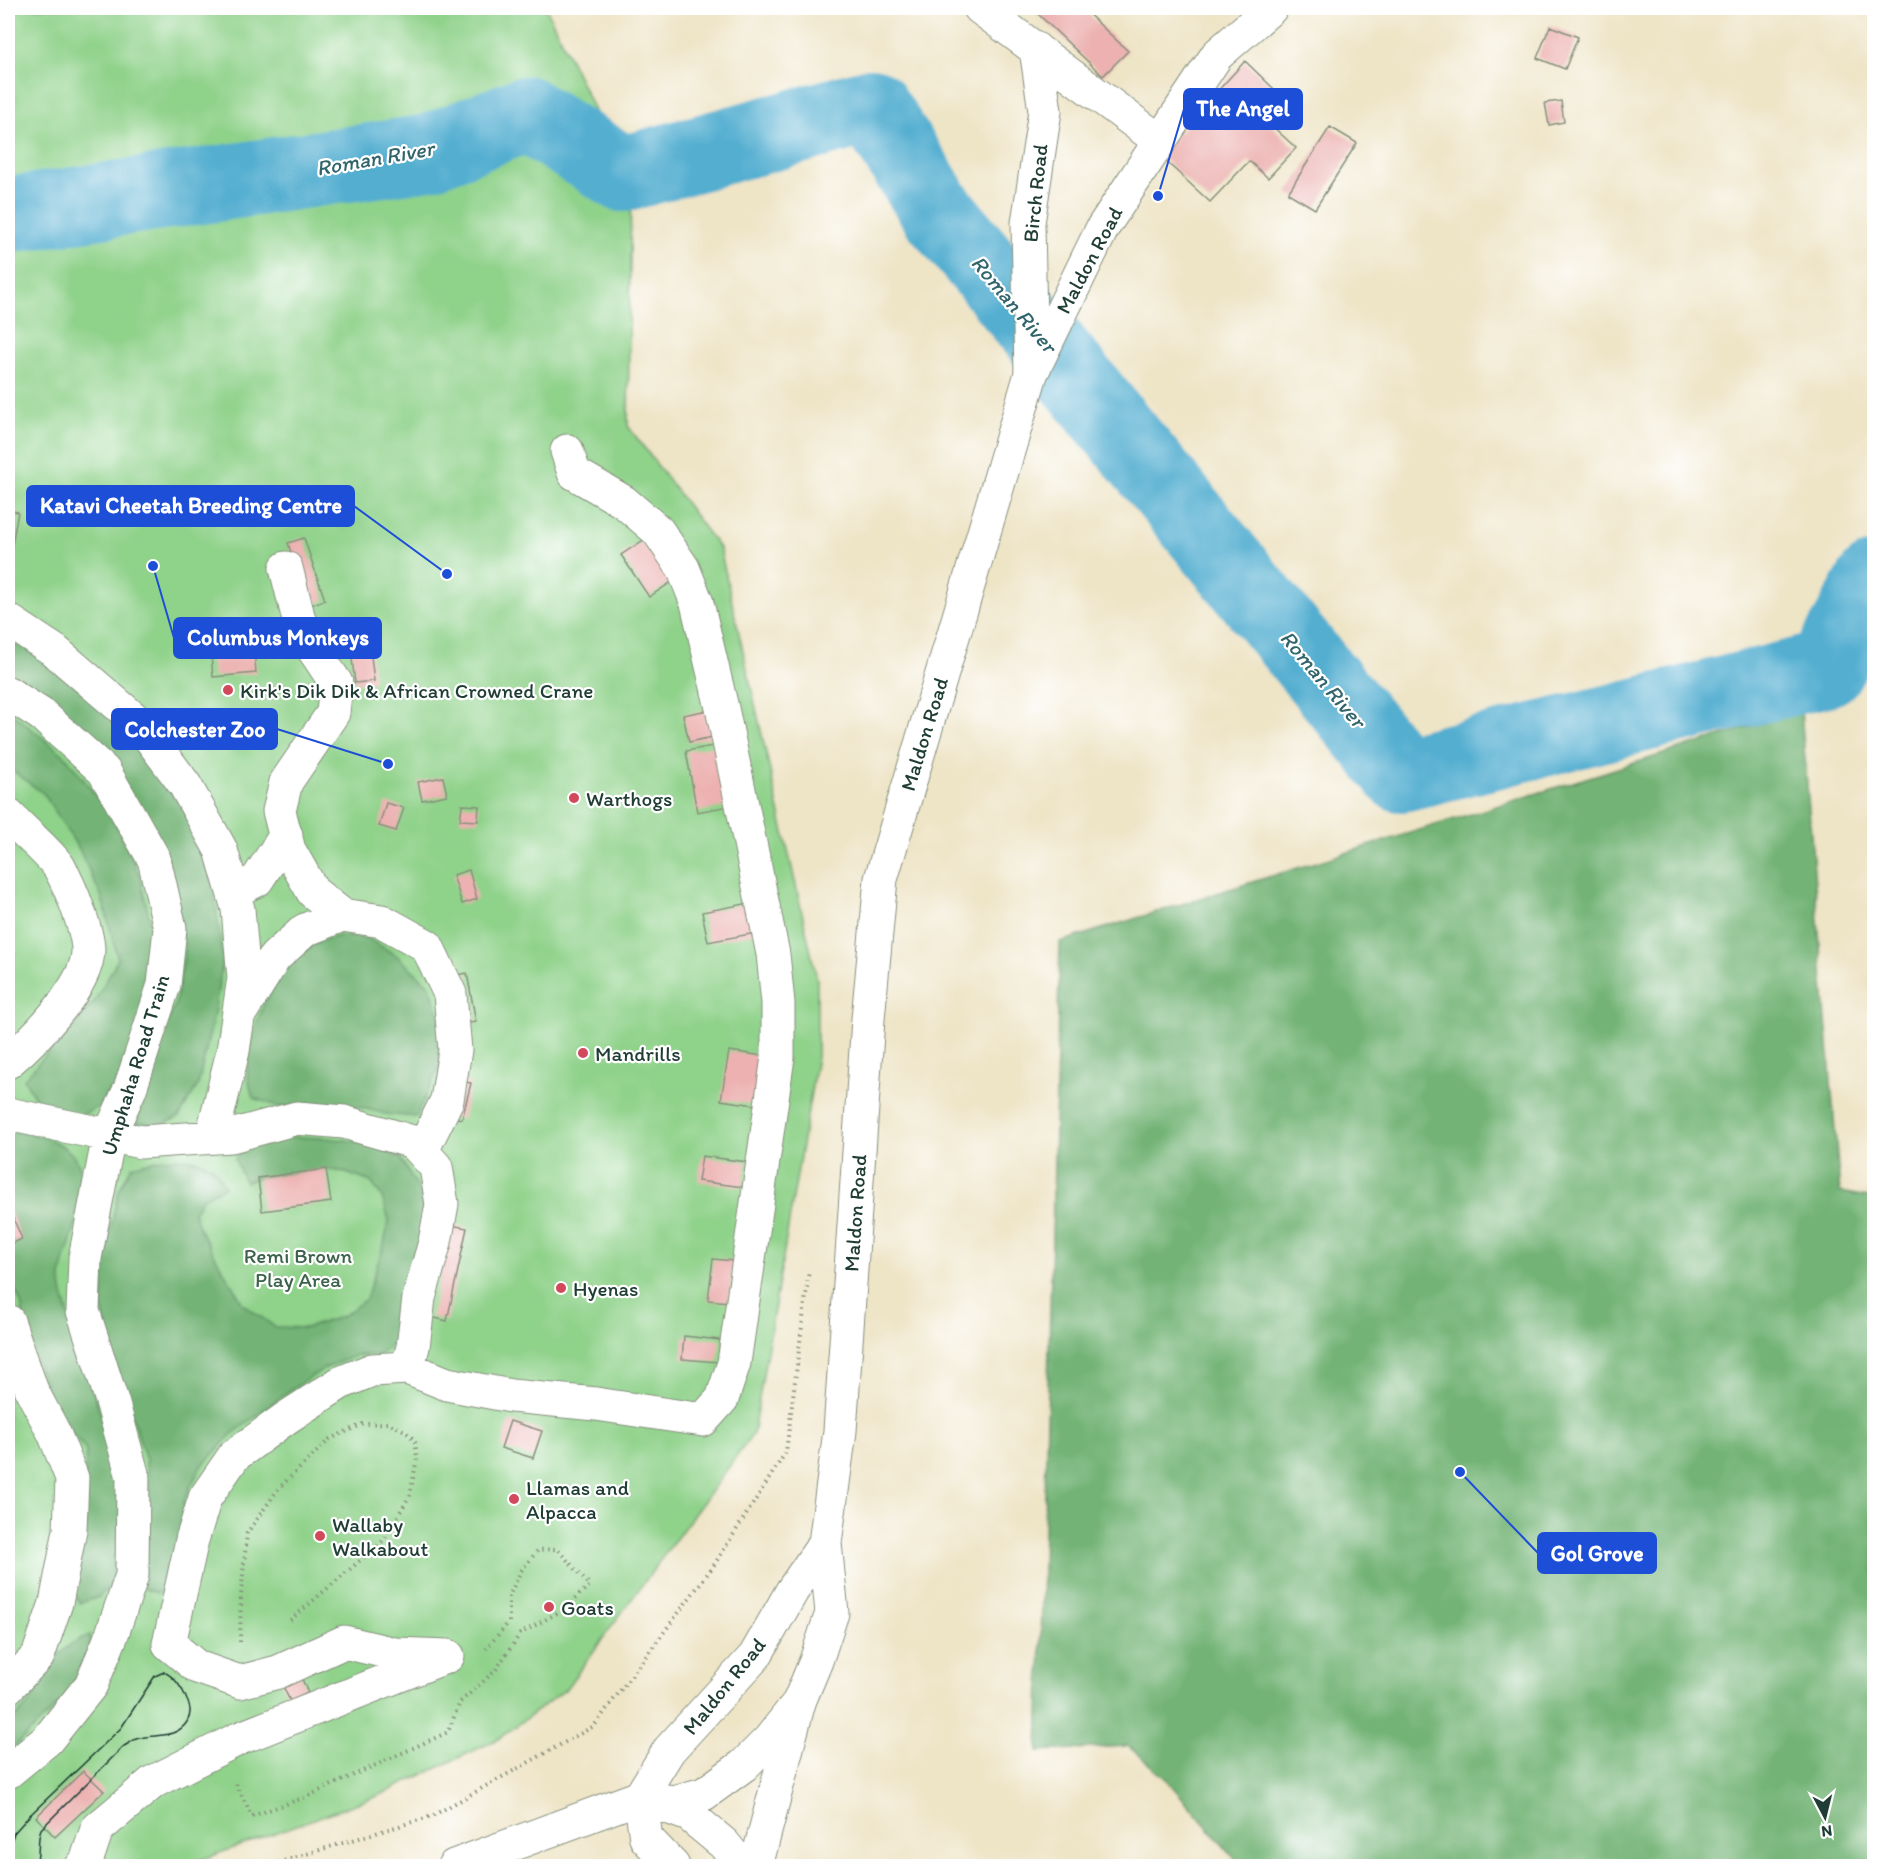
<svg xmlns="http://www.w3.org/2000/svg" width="1882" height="1874" font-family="Itim,sans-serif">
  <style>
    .green { fill: #8fd28a; stroke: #57885f; stroke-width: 1.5 }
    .forest { fill: #73b476; stroke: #497855; stroke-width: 1.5 }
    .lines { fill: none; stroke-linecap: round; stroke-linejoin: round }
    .river { stroke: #53aed0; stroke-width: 76 }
    .building { fill: #ecb1b0 }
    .minor-casing { stroke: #86907d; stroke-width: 35 }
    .major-casing { stroke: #86907d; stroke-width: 35 }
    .path { stroke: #86907d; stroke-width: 4; stroke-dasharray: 1.5 4.5; stroke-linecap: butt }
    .minor { stroke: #fff; stroke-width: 33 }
    .major { stroke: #fff; stroke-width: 33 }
    .tram { stroke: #1f3d34; stroke-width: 1.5 }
    .poi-dot { fill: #d1495b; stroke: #fff; stroke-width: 2 }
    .labels { text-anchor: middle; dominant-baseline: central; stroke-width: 4.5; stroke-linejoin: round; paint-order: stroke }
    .street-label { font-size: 21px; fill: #1f3d34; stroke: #fff }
    .poi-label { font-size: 21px; fill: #1f3d34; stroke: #fff; text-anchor: start }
    .park-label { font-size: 21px; fill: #3b624a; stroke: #fff }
    .water-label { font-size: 22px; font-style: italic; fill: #31656b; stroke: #fff }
    .leader { fill: none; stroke: #1d4ed8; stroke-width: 2 }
    .callout-dot { fill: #1d4ed8; stroke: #fff; stroke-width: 2 }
    .callout { fill: #1d4ed8; stroke: #1d4ed8; stroke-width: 2 }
    .callout-label { font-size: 22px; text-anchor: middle; font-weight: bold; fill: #fff }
  </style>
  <rect width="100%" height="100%" fill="#fff"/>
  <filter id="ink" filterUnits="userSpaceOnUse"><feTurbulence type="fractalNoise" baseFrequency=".0167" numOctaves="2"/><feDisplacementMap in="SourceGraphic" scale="12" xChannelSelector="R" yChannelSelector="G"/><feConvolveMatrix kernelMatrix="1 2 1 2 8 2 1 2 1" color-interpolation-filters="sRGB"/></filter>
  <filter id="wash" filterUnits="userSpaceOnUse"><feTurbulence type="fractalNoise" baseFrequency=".008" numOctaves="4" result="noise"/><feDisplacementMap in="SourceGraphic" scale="24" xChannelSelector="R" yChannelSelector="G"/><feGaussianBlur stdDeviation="1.35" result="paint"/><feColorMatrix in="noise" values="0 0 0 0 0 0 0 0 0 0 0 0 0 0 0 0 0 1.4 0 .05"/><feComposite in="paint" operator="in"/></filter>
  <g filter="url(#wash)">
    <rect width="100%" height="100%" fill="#eee4c6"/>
    <!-- green -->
    <path class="green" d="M8 8H546L631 189 628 426 720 549 817 979V1057L753 1434 565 1690 498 1739 380 1795 184 1866H8Z"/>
    <!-- forest -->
    <path class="forest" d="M8 634 116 717 193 823 213 885 223 959 214 1014 198 1085 179 1117 163 1124 130 1123 176 1002 185 949 173 883 103 751 55 703 8 673Z
      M8 710 65 756 112 816 139 874 151 924 149 993 127 1066 102 1105 80 1116 38 1103 24 1079 94 1002 118 959 102 898 79 849 44 794 8 767Z
      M1801 711 1840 1192 1874 1198V1866H1241L1166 1779 1128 1746 1038 1751 1060 942Z
      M339 936 367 938 396 955 430 986 442 1023 440 1065 416 1117 386 1114 347 1104H314L281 1107 253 1098C251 1090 247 1080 248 1071 248 1032 274 967 308 946 317 941 330 939 339 936Z
      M8 1129C84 1142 94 1165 72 1237 68 1251 60 1268 61 1282 61 1291 65 1301 67 1310L121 1477V1511L114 1580 99 1597 80 1603 73 1590 85 1488 86 1450 55 1412 28 1339 21 1303 8 1274V1245L22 1238 8 1206Z
      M284 1137 325 1138 369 1143 400 1158 420 1191 425 1226 406 1311 395 1343 379 1355H357L323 1369 289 1391 231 1435 200 1468 185 1498 173 1584 157 1593 144 1589 149 1507 146 1460 111 1350 103 1312 102 1271 109 1235 119 1190 132 1166C157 1159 188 1152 212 1167 218 1170 221 1181 225 1187L202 1198 194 1213 201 1232 243 1304 275 1327 306 1328 343 1316 366 1299 384 1244 389 1220 382 1197 371 1182 344 1172 326 1169 258 1178 245 1182 235 1159 246 1145Z
      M90 1635 91 1658 74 1690 8 1753V1724C16 1715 28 1707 34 1696 52 1667 54 1648 90 1635Z"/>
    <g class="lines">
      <!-- river -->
      <path class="river" d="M8 215 429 152 526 114 623 174 871 106 937 210 1401 774 1826 669 1874 581"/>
    </g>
    <g id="blocks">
      <!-- building -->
      <path class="building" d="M1044 8H1082L1128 51 1103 76 1038 14Z
        M1550 26 1578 37 1565 69 1537 58Z
        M1245 61 1274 89 1255 110 1296 148 1268 178 1249 161 1210 202 1159 155Z
        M1561 101 1564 122 1549 125 1545 103Z
        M1330 127 1357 143 1315 209 1288 193Z
        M8 510 18 512 9 561H8Z
        M651 535 679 577 649 597 621 555Z
        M304 538 325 600 308 606 288 543Z
        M253 640 256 673 213 677 210 644Z
        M369 640 374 681 355 683 350 643Z
        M708 710 713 737 689 742 683 715Z
        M718 745 730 806 697 812 686 751Z
        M443 777 447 795 422 800 418 782Z
        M386 803 404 808 396 831 379 826Z
        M462 805 479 806 478 821 460 820Z
        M469 870 477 899 462 904 453 875Z
        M750 903 756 933 708 942 702 912Z
        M467 973 476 1022 459 1025 450 976Z
        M729 1051 763 1056 755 1105 721 1100Z
        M456 1080 471 1083 462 1119 448 1116Z
        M702 1156 747 1162 743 1187 698 1181Z
        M326 1169 331 1202 262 1211 258 1178Z
        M8 1206 22 1239 8 1245Z
        M451 1225 467 1228 447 1321 431 1317Z
        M713 1259 734 1261 729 1302 708 1300Z
        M684 1336 720 1340 718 1362 682 1359Z
        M510 1421 542 1431 533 1458 501 1448Z
        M299 1672 308 1693 290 1701 280 1680Z
        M83 1771 104 1791 55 1837 36 1817Z"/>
    </g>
  </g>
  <g filter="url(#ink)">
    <use href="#blocks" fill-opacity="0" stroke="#86907d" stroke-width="1.5"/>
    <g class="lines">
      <defs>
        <path id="minor" d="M980 8 1160 141
          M1031 374 1028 223 1045 111 1036 49
          M286 568 302 632 336 683 333 713 286 782 279 811 289 850 313 892 342 915
          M8 620 55 651 138 722 185 785 221 850 238 909 244 978 233 1051 212 1137
          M8 693 42 715 104 771 154 859 170 928 164 985 130 1089 109 1136 85 1258 83 1311 112 1401 133 1477 132 1575 111 1637 91 1685 47 1740 8 1772
          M8 815C20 828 50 853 59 867 70 886 87 928 88 949 89 985 34 1040 8 1062
          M233 892 257 880 286 835
          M242 1010 275 957 305 930 342 915 382 921 427 946 450 994 455 1050 447 1100 422 1151
          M8 1114 141 1142 231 1136 297 1118 344 1122 413 1142 436 1167 442 1204 435 1242 419 1298 413 1347 407 1368 372 1370 340 1383 286 1418 234 1456 205 1498 192 1540 169 1644 197 1667 240 1682 278 1672 344 1642 395 1654 448 1656 238 1739 153 1782 97 1829 85 1865 82 1866
          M8 1321 32 1391 54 1433 72 1478 70 1530 56 1603 38 1656 8 1687
          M407 1368 447 1384 511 1396 596 1404 703 1420 722 1399 734 1363 778 1057V1003L773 954 722 708 697 603 683 568 658 531 624 502 574 473 567 451
          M673 1866 646 1838 640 1797 689 1815 724 1844 742 1866
          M756 1866 799 1702"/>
        <path id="major" d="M640 1797 669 1750 755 1656 792 1591 825 1543
          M454 1866 640 1797 674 1802 704 1794 744 1765 769 1740 799 1702 816 1661 832 1613 825 1543 840 1431 868 1019 881 879 1031 374 1103 227 1217 55 1271 8"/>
      </defs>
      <!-- minor casing -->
      <use href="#minor" class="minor-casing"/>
      <!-- major casing -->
      <use href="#major" class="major-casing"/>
      <!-- path -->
      <path class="path" d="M240 1642 241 1595 247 1533 279 1488 330 1439 363 1424 388 1423 405 1431 415 1441 417 1458 410 1495 383 1541 288 1622
        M236 1784 252 1816 306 1797 448 1732 460 1702 495 1671 520 1634 564 1609 590 1585 557 1549 538 1550 521 1571 509 1596V1622L486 1649
        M267 1866 432 1816 594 1726 714 1565 786 1452 809 1271"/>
      <!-- minor -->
      <use href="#minor" class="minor"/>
      <!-- major -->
      <use href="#major" class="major"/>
      <!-- tram -->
      <path class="tram" d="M8 1850 14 1833 30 1815 121 1728 155 1676 164 1672C175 1677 183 1689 187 1700 191 1707 191 1715 187 1722 175 1740 154 1733 136 1739 132 1741 128 1744 124 1746L41 1829C36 1841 41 1855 35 1866
        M8 1864V1866"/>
    </g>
  </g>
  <!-- markers -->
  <g class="poi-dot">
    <circle cx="228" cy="690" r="6"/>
    <circle cx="574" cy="798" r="6"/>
    <circle cx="583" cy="1053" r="6"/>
    <circle cx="561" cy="1288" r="6"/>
    <circle cx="514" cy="1499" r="6"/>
    <circle cx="320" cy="1536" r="6"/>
    <circle cx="549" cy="1607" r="6"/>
  </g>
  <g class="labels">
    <!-- street labels -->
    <g class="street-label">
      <text transform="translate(1035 193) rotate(-84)">Birch Road</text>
      <text transform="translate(1089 260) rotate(-62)">Maldon Road</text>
      <text transform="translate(924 734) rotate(-73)">Maldon Road</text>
      <text transform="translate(135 1065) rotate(-73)">Umphaha Road Train</text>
      <text transform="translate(855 1213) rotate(-86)">Maldon Road</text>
      <text transform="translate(724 1686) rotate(-51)">Maldon Road</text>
    </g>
    <!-- poi labels -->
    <g class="poi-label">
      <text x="240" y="690">Kirk's Dik Dik &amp; African Crowned Crane</text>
      <text x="586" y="798">Warthogs</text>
      <text x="595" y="1053">Mandrills</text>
      <text x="573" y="1288">Hyenas</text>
      <text x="526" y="1487">Llamas and<tspan x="526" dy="24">Alpacca</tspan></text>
      <text x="332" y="1524">Wallaby<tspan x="332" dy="24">Walkabout</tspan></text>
      <text x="561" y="1607">Goats</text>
    </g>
    <!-- park labels -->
    <g class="park-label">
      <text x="298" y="1255">Remi Brown<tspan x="298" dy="24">Play Area</tspan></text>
    </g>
    <!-- water labels -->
    <g class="water-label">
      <text transform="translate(375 158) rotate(-10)">Roman River</text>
      <text transform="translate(1014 304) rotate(50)">Roman River</text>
      <text transform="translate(1323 679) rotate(50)">Roman River</text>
    </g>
  </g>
  <!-- callouts -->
  <path class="leader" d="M1158 196L1184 109M447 574L354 506M153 566L174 638M388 764L277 729M1460 1472L1538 1553"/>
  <g class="callout-dot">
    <circle cx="1158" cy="196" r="6"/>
    <circle cx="447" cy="574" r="6"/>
    <circle cx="153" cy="566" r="6"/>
    <circle cx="388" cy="764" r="6"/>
    <circle cx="1460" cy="1472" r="6"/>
  </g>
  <g class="callout">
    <rect x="1184" y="89" width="118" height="40" rx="6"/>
    <rect x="27" y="486" width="327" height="40" rx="6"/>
    <rect x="174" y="618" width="207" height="40" rx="6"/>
    <rect x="112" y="709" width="165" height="40" rx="6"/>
    <rect x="1538" y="1533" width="118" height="40" rx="6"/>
  </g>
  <g class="callout-label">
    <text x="1243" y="116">The Angel</text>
    <text x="191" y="513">Katavi Cheetah Breeding Centre</text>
    <text x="278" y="645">Columbus Monkeys</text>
    <text x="195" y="737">Colchester Zoo</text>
    <text x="1597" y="1561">Gol Grove</text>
  </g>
  <!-- margin -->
  <rect width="1882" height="1874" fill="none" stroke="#fff" stroke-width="30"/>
  <!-- north arrow -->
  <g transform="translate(1825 1817) rotate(173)" stroke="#ffffff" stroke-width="4.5" paint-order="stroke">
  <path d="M0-4.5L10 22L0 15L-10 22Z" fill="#1f3d34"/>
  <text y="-9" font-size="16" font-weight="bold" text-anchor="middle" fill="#1f3d34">N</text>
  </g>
</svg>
